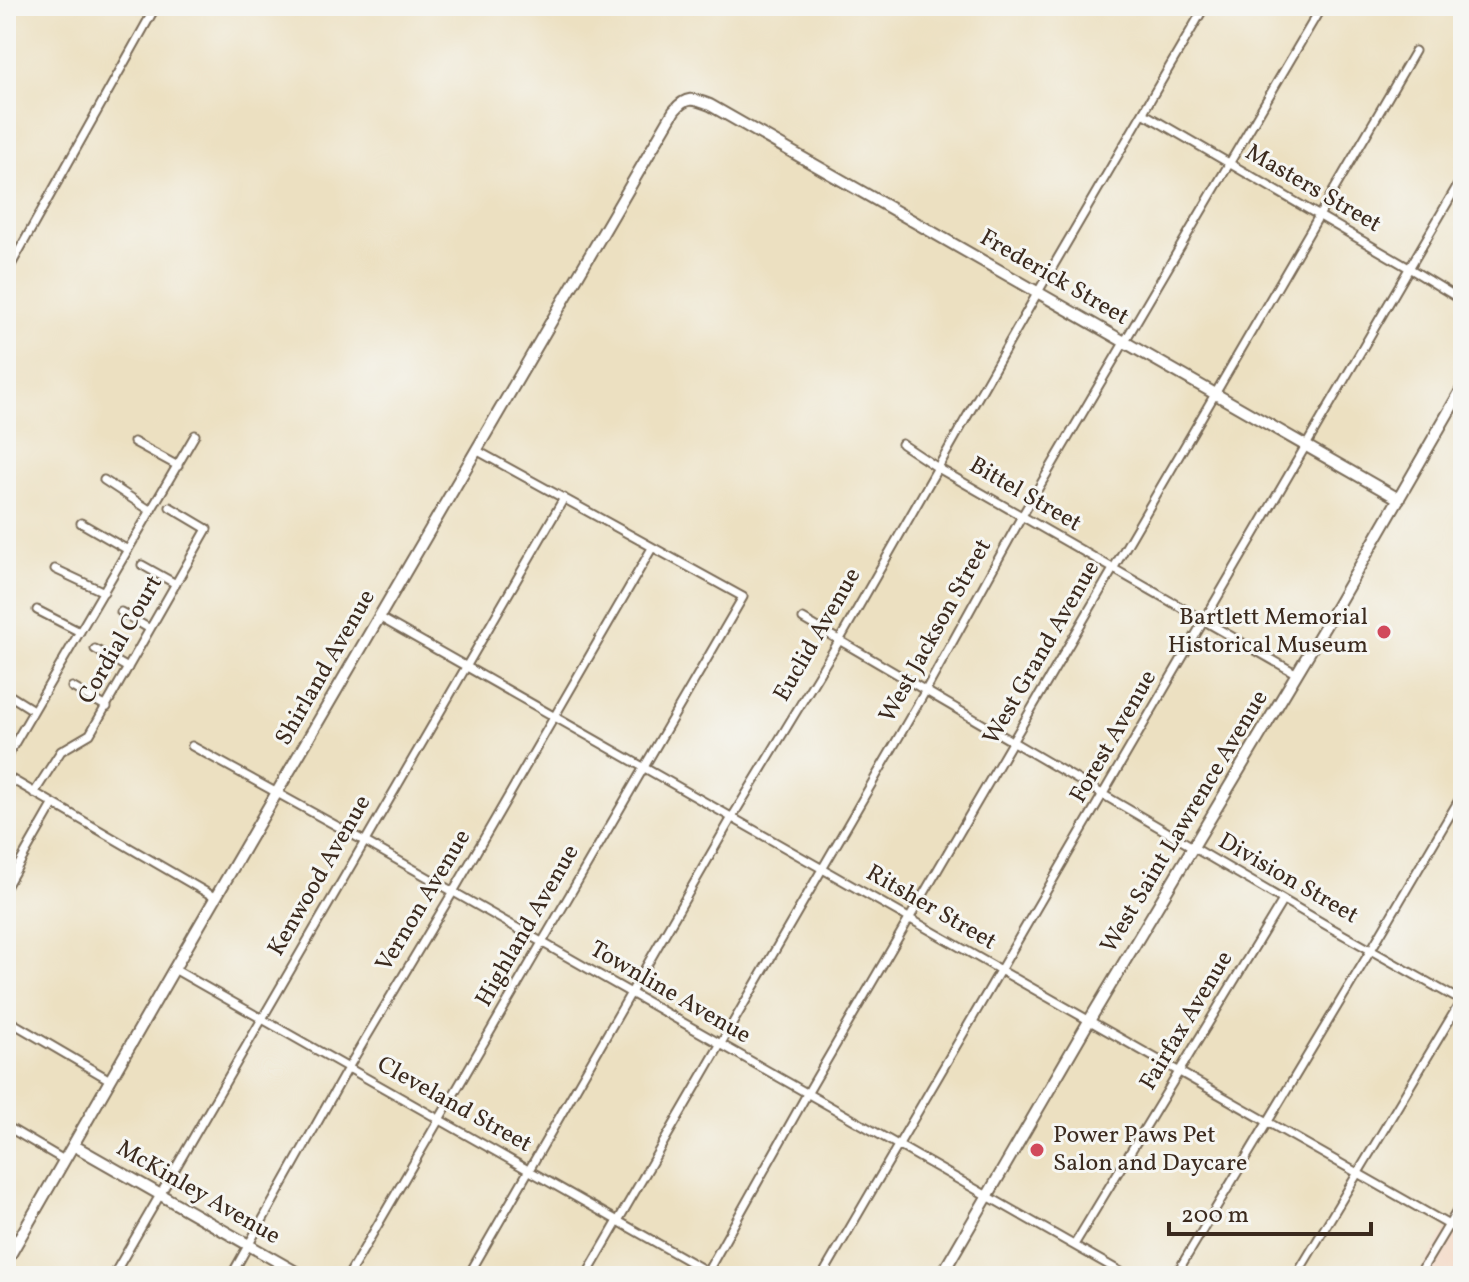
<svg xmlns="http://www.w3.org/2000/svg" width="1469" height="1282" font-family="Vollkorn,serif">
  <style>
    .built { fill: #f3d4bf }
    .lines { fill: none; stroke-linecap: round; stroke-linejoin: round }
    .street-casing { stroke: #796a57; stroke-width: 11 }
    .secondary-casing { stroke: #796a57; stroke-width: 14 }
    .street { stroke: #fff; stroke-width: 7 }
    .secondary { stroke: #fff; stroke-width: 10 }
    .poi-dot { fill: #d1495b; stroke: #f6f6f2; stroke-width: 3 }
    .labels { text-anchor: middle; dominant-baseline: central; stroke-width: 6; stroke-linejoin: round; paint-order: stroke }
    .street-label { font-size: 24px; fill: #3b2a1e; stroke: #f6f6f2 }
    .poi-label { font-size: 24px; fill: #3b2a1e; stroke: #f6f6f2; text-anchor: end }
  </style>
  <rect width="100%" height="100%" fill="#f6f6f2"/>
  <filter id="ink" filterUnits="userSpaceOnUse"><feTurbulence type="fractalNoise" baseFrequency=".0125" numOctaves="2"/><feDisplacementMap in="SourceGraphic" scale="16" xChannelSelector="R" yChannelSelector="G"/><feConvolveMatrix kernelMatrix="1 2 1 2 8 2 1 2 1" color-interpolation-filters="sRGB"/></filter>
  <filter id="wash" filterUnits="userSpaceOnUse"><feTurbulence type="fractalNoise" baseFrequency=".006" numOctaves="4" result="noise"/><feDisplacementMap in="SourceGraphic" scale="32" xChannelSelector="R" yChannelSelector="G"/><feGaussianBlur stdDeviation="1.8" result="paint"/><feColorMatrix in="noise" values="0 0 0 0 0 0 0 0 0 0 0 0 0 0 0 0 0 1.4 0 .05"/><feComposite in="paint" operator="in"/></filter>
  <g filter="url(#wash)">
    <rect width="100%" height="100%" fill="#ece0c1"/>
    <!-- built -->
    <path class="built" d="M1449 1225 1463 1233V1276H1418Z"/>
  </g>
  <g filter="url(#ink)">
    <g class="lines">
      <defs>
        <path id="street" d="M1143 113 1409 268 1463 301
          M6 274 156 6
          M134 442 178 466
          M902 444 938 468 1297 674
          M104 480 151 511
          M81 523 128 550
          M142 565 176 584
          M55 569 104 592
          M37 610 80 632
          M121 612 150 629
          M379 617 1463 1233
          M803 619 1326 925 1463 1002
          M95 649 128 668
          M72 687 107 707
          M6 693 33 710
          M192 746 364 841 1128 1276
          M6 758 195 435
          M6 776 216 898
          M34 793 61 751 90 734 207 529 170 507
          M6 887 53 805
          M174 969 715 1276
          M6 1019 110 1080
          M6 1126 64 1160
          M6 1234 18 1241
          M1074 1245 1283 900
          M113 1276 564 498
          M231 1276 348 1068 453 892 652 548
          M348 1276 743 597 476 450
          M468 1276 731 819 839 641 1038 292 1201 13
          M586 1276 926 690 1022 516 1322 6
          M705 1276 807 1094 1415 51
          M822 1276 1463 176
          M1175 1276 1371 950 1463 793
          M1296 1276 1461 1001
          M1418 1276 1463 1201"/>
        <path id="secondary" d="M73 1145 303 1276
          M6 1262 174 969 674 111C686 96 693 98 710 105L1399 499
          M941 1276 1089 1021 1327 623 1463 387"/>
      </defs>
      <!-- street casing -->
      <use href="#street" class="street-casing"/>
      <!-- secondary casing -->
      <use href="#secondary" class="secondary-casing"/>
      <!-- street -->
      <use href="#street" class="street"/>
      <!-- secondary -->
      <use href="#secondary" class="secondary"/>
    </g>
  </g>
  <!-- markers -->
  <g class="poi-dot">
    <circle cx="1384" cy="632" r="8"/>
    <circle cx="1037" cy="1150" r="8"/>
  </g>
  <g class="labels">
    <!-- street labels -->
    <g class="street-label">
      <text transform="translate(1313 189) rotate(30)">Masters Street</text>
      <text transform="translate(1054 278) rotate(30)">Frederick Street</text>
      <text transform="translate(1025 495) rotate(30)">Bittel Street</text>
      <text transform="translate(936 631) rotate(-61)">West Jackson Street</text>
      <text transform="translate(818 635) rotate(-60)">Euclid Avenue</text>
      <text transform="translate(121 640) rotate(-60)">Cordial Court</text>
      <text transform="translate(1042 653) rotate(-60)">West Grand Avenue</text>
      <text transform="translate(326 668) rotate(-60)">Shirland Avenue</text>
      <text transform="translate(1114 737) rotate(-60)">Forest Avenue</text>
      <text transform="translate(1185 822) rotate(-59)">West Saint Lawrence Avenue</text>
      <text transform="translate(320 876) rotate(-60)">Kenwood Avenue</text>
      <text transform="translate(1288 879) rotate(30)">Division Street</text>
      <text transform="translate(424 901) rotate(-59)">Vernon Avenue</text>
      <text transform="translate(931 908) rotate(30)">Ritsher Street</text>
      <text transform="translate(528 926) rotate(-60)">Highland Avenue</text>
      <text transform="translate(670 993) rotate(30)">Townline Avenue</text>
      <text transform="translate(1187 1021) rotate(-59)">Fairfax Avenue</text>
      <text transform="translate(454 1105) rotate(29)">Cleveland Street</text>
      <text transform="translate(198 1193) rotate(30)">McKinley Avenue</text>
    </g>
    <!-- poi labels -->
    <g class="poi-label">
      <text x="1368" y="618">Bartlett Memorial<tspan x="1368" dy="28">Historical Museum</tspan></text>
      <text x="1053" y="1136" text-anchor="start">Power Paws Pet<tspan x="1053" dy="28">Salon and Daycare</tspan></text>
    </g>
  </g>
  <!-- margin -->
  <rect width="1469" height="1282" fill="none" stroke="#f6f6f2" stroke-width="32"/>
  <!-- scale -->
  <path d="M1169 1222v12h202v-12" fill="none" stroke="#3b2a1e" stroke-width="4"/>
  <text x="1181" y="1222" font-size="24" fill="#3b2a1e" stroke="#f6f6f2" stroke-width="6" paint-order="stroke">200 m</text>
</svg>
